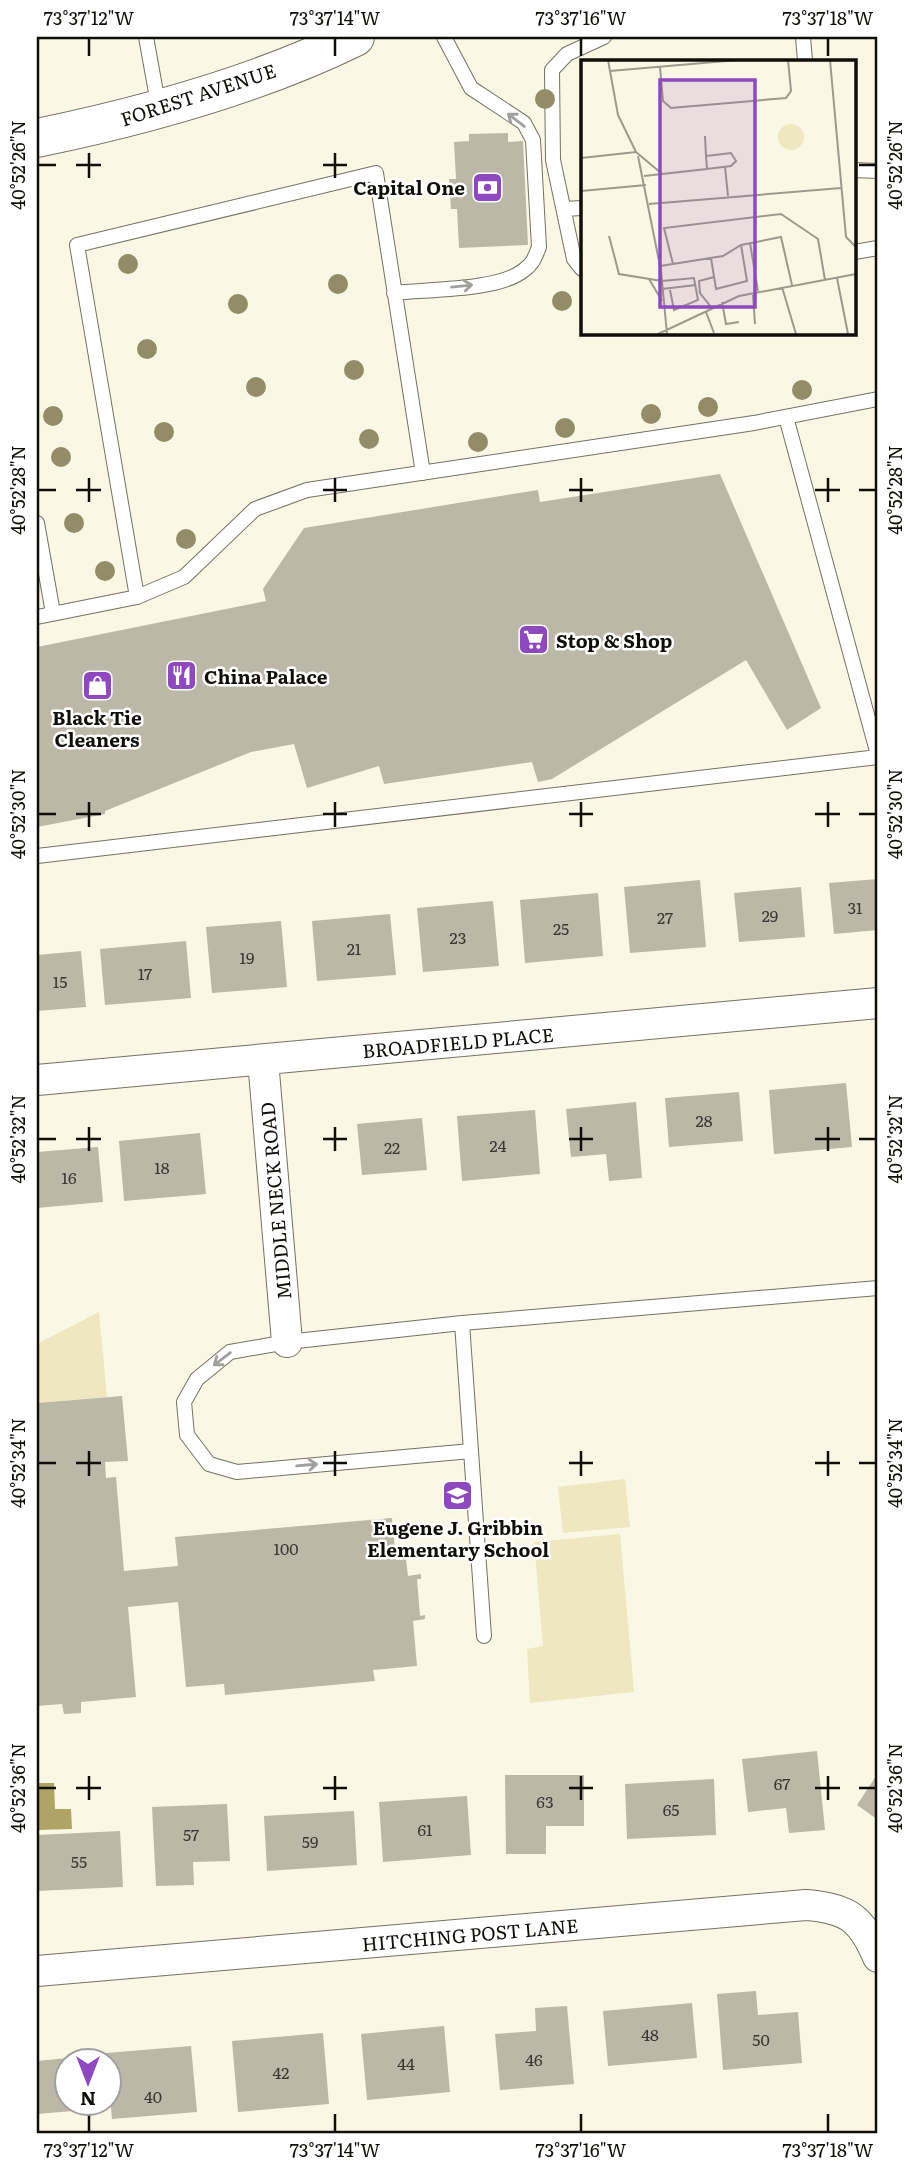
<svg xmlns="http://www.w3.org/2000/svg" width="915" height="2170" font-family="Literata,serif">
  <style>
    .green { fill: #eee7bf }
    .water { fill: #afa466 }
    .building { fill: #bbb8a8 }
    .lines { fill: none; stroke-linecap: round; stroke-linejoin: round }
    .service-casing { stroke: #747162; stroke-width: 16 }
    .minor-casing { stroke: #747162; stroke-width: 32 }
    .secondary-casing { stroke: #747162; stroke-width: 40 }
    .service { stroke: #fff; stroke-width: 14 }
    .minor { stroke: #fff; stroke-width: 30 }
    .secondary { stroke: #fff; stroke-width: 38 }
    .tree { fill: #938c68 }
    .oneway { stroke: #9f9f9d }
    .ticks { fill: none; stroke: #0f0e09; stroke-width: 2.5 }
    .labels { text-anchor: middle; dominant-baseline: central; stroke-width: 5; stroke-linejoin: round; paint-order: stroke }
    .number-label { font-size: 16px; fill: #3a3831 }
    .street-label { font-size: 19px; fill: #0f0e09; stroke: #fff }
    .poi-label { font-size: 19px; font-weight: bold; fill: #0f0e09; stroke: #fff; text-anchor: start }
    .inset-road { fill: none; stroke: #9c9a8d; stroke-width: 2 }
    .view { fill: #8d49bd; fill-opacity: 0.15; stroke: #8d49bd; stroke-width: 3.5 }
    .inset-edge { fill: none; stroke: #0f0e09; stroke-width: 3.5 }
    .neatline { fill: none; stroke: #0f0e09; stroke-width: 2.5 }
    .ticks-label { font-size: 18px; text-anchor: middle; fill: #0f0e09 }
  </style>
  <rect width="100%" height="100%" fill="#faf7e5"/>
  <!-- green -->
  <path class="green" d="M99 1312 107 1397 37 1403V1344Z
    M625 1479 630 1527 563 1533 558 1487Z
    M620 1534 634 1692 530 1703 527 1649 543 1646 534 1542Z"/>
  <!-- water -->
  <path class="water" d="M37 1783H54L55 1809H71L72 1829 37 1830Z"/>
  <!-- building -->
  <path class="building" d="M508 133V142L523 141 528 245 459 248 457 209H451L449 179H456L454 142 469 141V134Z
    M720 474 821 708 787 730 746 660 552 779 538 782 532 762 384 784 379 766 307 788 294 744 251 752 105 811V814L37 827V647L266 601 263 589 304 528 538 490 540 502Z
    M878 879V930L834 934 829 883Z
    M700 880 706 947 630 953 624 887Z
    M801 887 805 937 739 942 734 893Z
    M598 893 603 956 525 963 520 900Z
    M493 901 499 966 423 972 417 908Z
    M390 914 396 975 317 981 312 921Z
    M281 921 287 987 212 993 206 927Z
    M186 941 191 998 105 1005 100 949Z
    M81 951 86 1007 37 1011V955Z
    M846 1083 852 1147 774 1154 769 1090Z
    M739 1092 743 1141 669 1147 665 1098Z
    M636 1102 642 1178 609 1181 606 1154 571 1157 566 1109Z
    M535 1110 540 1174 462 1181 457 1116Z
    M422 1118 427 1170 362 1175 357 1124Z
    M200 1133 206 1194 124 1201 119 1141Z
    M98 1147 103 1202 37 1208V1152Z
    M122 1396 128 1461 105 1462 106 1478 116 1477 124 1571 178 1566 175 1537 392 1518 396 1560 406 1559 408 1576 421 1574V1579H417L420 1616 425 1615V1619L413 1621 417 1666 373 1670 375 1681 225 1695 224 1684 186 1687 178 1602 128 1607 136 1697 81 1702V1713L64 1714 62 1704 37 1706V1403Z
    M817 1751 825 1830 789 1833 786 1808 748 1812 742 1759Z
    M878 1773V1820L857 1805Z
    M505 1775H584V1826H546V1854H506Z
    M714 1779 716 1835 627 1839 625 1784Z
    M467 1796 471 1855 383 1862 379 1802Z
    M227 1804 230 1861 193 1862 194 1885 156 1886 152 1807Z
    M354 1811 357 1865 267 1871 264 1816Z
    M120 1831 123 1887 37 1891V1835Z
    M756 1991 758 2015 798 2012 802 2063 723 2070 717 1994Z
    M692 2003 697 2058 608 2066 603 2011Z
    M567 2006 574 2084 500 2090 495 2034 536 2031 535 2008Z
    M444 2026 450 2092 367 2100 361 2034Z
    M323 2033 329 2104 238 2112 232 2041Z
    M191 2046 197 2112 112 2119 106 2053Z
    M68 2058 66 2104H72L73 2111 37 2114V2061Z"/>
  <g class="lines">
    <defs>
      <path id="service" d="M146 37 159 109
        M803 37 805 61
        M854 170 878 171
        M564 209 582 208
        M854 252 878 248
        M582 269 574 259 553 160 552 70 567 54 604 37
        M394 293C427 289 499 291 524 270 533 264 535 257 539 247L533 140 524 123 471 88 444 37
        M786 417 878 755
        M37 523 53 613
        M137 597 77 245 376 173 423 473
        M37 617 137 597 184 577 255 509 307 490 754 423 878 399
        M37 856 878 757
        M462 1323 878 1288
        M471 1451 237 1472 209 1464 187 1435 184 1402 197 1379 230 1352 287 1342 462 1323 484 1636"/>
      <path id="minor" d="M263 1060 287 1342
        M37 1080 878 1003
        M37 1971 806 1905C848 1908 862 1919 878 1957"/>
      <path id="secondary" d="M37 138C144 116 257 85 355 37"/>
    </defs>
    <!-- service casing -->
    <use href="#service" class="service-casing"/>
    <!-- minor casing -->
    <use href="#minor" class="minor-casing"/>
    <!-- secondary casing -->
    <use href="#secondary" class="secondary-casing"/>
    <!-- service -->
    <use href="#service" class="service"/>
    <!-- minor -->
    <use href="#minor" class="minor"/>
    <!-- secondary -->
    <use href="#secondary" class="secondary"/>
  </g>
  <!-- trees -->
  <g class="tree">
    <circle cx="545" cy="99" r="10"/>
    <circle cx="128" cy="264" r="10"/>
    <circle cx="338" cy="284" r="10"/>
    <circle cx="562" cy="301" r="10"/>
    <circle cx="238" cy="304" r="10"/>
    <circle cx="147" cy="349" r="10"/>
    <circle cx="354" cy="370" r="10"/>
    <circle cx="256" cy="387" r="10"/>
    <circle cx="802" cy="390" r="10"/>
    <circle cx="708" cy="407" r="10"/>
    <circle cx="651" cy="414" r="10"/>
    <circle cx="53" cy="416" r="10"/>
    <circle cx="565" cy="428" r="10"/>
    <circle cx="164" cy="432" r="10"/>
    <circle cx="369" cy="439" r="10"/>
    <circle cx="478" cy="442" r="10"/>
    <circle cx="61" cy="457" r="10"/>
    <circle cx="74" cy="523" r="10"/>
    <circle cx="186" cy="539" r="10"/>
    <circle cx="105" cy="571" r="10"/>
  </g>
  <!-- one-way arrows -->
  <defs><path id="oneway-shaft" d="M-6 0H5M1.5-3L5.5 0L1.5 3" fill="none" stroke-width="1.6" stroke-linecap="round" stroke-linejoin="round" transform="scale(1.75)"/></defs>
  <g class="oneway">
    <use href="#oneway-shaft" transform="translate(516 120) rotate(-142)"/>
    <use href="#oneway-shaft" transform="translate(462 286) rotate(-6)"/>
    <use href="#oneway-shaft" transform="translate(222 1359) rotate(143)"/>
    <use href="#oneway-shaft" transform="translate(307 1465) rotate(-5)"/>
  </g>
  <!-- ticks -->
  <path class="ticks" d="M89 38V56M335 38V56M581 38V56M828 38V56M89 153V178M335 153V178M38 165H56M76 165H101M323 165H347M859 165H876M89 478V502M335 478V502M581 478V502M828 478V502M38 490H56M76 490H101M323 490H347M569 490H593M815 490H840M859 490H876M89 802V827M335 802V827M581 802V827M828 802V827M38 814H56M76 814H101M323 814H347M569 814H593M815 814H840M859 814H876M89 1127V1151M335 1127V1151M581 1127V1151M828 1127V1151M38 1139H56M76 1139H101M323 1139H347M569 1139H593M815 1139H840M859 1139H876M89 1451V1476M335 1451V1476M581 1451V1476M828 1451V1476M38 1463H56M76 1463H101M323 1463H347M569 1463H593M815 1463H840M859 1463H876M89 1776V1800M335 1776V1800M581 1776V1800M828 1776V1800M38 1788H56M76 1788H101M323 1788H347M569 1788H593M815 1788H840M859 1788H876M89 2114V2132M335 2114V2132M581 2114V2132M828 2114V2132"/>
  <!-- icons -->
  <defs>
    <symbol id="bank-square" viewBox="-11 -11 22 22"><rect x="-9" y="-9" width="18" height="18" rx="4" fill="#8d49bd" stroke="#fff"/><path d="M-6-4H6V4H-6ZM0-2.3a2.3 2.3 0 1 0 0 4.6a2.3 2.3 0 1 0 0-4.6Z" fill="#fff"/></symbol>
    <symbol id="supermarket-square" viewBox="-11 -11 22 22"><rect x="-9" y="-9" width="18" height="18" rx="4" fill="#8d49bd" stroke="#fff"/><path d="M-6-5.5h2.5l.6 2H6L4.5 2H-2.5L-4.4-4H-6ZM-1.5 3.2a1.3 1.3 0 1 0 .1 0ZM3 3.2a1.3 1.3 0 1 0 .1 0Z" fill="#fff"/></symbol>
    <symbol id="restaurant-square" viewBox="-11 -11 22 22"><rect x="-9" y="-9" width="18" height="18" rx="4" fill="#8d49bd" stroke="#fff"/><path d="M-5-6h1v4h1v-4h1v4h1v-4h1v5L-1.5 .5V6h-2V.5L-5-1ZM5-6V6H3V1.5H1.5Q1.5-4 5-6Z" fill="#fff"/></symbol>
    <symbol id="shop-square" viewBox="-11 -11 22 22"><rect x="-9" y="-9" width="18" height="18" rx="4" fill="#8d49bd" stroke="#fff"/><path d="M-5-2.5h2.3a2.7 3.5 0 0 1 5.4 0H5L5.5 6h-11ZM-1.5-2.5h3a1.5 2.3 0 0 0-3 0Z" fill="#fff"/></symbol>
    <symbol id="school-square" viewBox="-11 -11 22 22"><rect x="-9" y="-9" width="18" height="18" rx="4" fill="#8d49bd" stroke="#fff"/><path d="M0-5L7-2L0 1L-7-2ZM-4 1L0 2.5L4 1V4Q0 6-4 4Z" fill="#fff"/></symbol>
  </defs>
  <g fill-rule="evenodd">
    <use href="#bank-square" x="470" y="170" width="35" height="35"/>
    <use href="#supermarket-square" x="516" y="622" width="35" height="35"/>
    <use href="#restaurant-square" x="164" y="658" width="35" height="35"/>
    <use href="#shop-square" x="80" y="668" width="35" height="35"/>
    <use href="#school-square" x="440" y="1478" width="35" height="35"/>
  </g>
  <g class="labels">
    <!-- number labels -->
    <g class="number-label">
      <text x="855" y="907">31</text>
      <text x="770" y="915">29</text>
      <text x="665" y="917">27</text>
      <text x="561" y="928">25</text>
      <text x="458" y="937">23</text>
      <text x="354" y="948">21</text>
      <text x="247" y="957">19</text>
      <text x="145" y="973">17</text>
      <text x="60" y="981">15</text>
      <text x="704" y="1120">28</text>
      <text x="498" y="1145">24</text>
      <text x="392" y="1147">22</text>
      <text x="162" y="1167">18</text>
      <text x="69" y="1177">16</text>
      <text x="286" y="1548">100</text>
      <text x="782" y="1783">67</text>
      <text x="545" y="1801">63</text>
      <text x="671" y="1809">65</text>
      <text x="425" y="1829">61</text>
      <text x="191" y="1834">57</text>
      <text x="310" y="1841">59</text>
      <text x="79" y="1861">55</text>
      <text x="650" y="2034">48</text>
      <text x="761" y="2039">50</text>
      <text x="534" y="2059">46</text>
      <text x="406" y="2063">44</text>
      <text x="281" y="2072">42</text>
      <text x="153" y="2096">40</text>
    </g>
    <!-- street labels -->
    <g class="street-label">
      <text transform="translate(198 94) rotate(-18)">FOREST AVENUE</text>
      <text transform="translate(458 1042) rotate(-5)">BROADFIELD PLACE</text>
      <text transform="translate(275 1201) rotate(-95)">MIDDLE NECK ROAD</text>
      <text transform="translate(470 1934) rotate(-5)">HITCHING POST LANE</text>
    </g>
    <!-- poi labels -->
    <g class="poi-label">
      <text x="465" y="187" text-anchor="end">Capital One</text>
      <text x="556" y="640">Stop &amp; Shop</text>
      <text x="204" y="676">China Palace</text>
      <text x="97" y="717" text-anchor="middle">Black Tie<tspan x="97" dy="22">Cleaners</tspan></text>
      <text x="458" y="1527" text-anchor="middle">Eugene J. Gribbin<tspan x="458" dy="22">Elementary School</tspan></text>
    </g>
  </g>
  <!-- overview -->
  <g transform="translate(581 60)">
    <rect width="275" height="275" fill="#faf7e5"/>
    <path d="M197 77a13 13 0 1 1 26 0a13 13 0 1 1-26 0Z" fill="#eee7bf"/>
    <path class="inset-road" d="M27 0 37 55 55 92M249 0 265 177 275 187M79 7 82 41 90 48 205 38 210 31 207 0M29 11 157 0M124 76 125 96 126 109 150 106 155 101 150 93 125 96M57 96 80 211 86 274M0 98 55 92 80 113M144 107 147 136M63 116 126 109M0 131 65 125M68 144 260 128M28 176 38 214 81 221M169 183 177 231M130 198 135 229 166 221 160 185M92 204 83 168 200 154 237 179 244 220M79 206 142 196 160 185 200 177 211 225M256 218 267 274M68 219 81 241M81 221 113 218 117 240 93 250 89 230M201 227 215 274M81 229 115 225M172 235 174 264M141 242 145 264 158 262M130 247 119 233 118 221 133 217M125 252 133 273M77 274 158 236 275 214"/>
    <path class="view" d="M79 20H174V247H79Z"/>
    <rect width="275" height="275" class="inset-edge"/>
  </g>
  <!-- border -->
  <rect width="915" height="2170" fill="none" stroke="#ffffff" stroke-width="77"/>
  <!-- north arrow -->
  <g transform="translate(88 2082) rotate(180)"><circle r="33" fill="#ffffff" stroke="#9f9f9d" stroke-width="2"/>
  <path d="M0-5L12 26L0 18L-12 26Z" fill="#8d49bd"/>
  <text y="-10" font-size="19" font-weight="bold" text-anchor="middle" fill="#0f0e09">N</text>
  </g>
  <rect x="38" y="38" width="838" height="2094" class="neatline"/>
  <g class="ticks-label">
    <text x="89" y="25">73°37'12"W</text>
    <text x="335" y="25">73°37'14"W</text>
    <text x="581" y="25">73°37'16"W</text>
    <text x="828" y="25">73°37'18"W</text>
    <text transform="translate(896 165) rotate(-90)" y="6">40°52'26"N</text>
    <text transform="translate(19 165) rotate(-90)" y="6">40°52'26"N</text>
    <text transform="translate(896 490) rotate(-90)" y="6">40°52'28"N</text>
    <text transform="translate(19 490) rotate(-90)" y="6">40°52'28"N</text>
    <text transform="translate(896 814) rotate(-90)" y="6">40°52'30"N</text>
    <text transform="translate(19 814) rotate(-90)" y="6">40°52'30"N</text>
    <text transform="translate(19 1139) rotate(-90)" y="6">40°52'32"N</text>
    <text transform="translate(896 1139) rotate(-90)" y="6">40°52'32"N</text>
    <text transform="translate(896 1463) rotate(-90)" y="6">40°52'34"N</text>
    <text transform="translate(19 1463) rotate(-90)" y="6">40°52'34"N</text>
    <text transform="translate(896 1788) rotate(-90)" y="6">40°52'36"N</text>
    <text transform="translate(19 1788) rotate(-90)" y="6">40°52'36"N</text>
    <text x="89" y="2157">73°37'12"W</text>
    <text x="335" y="2157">73°37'14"W</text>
    <text x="581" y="2157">73°37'16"W</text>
    <text x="828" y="2157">73°37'18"W</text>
  </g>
</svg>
